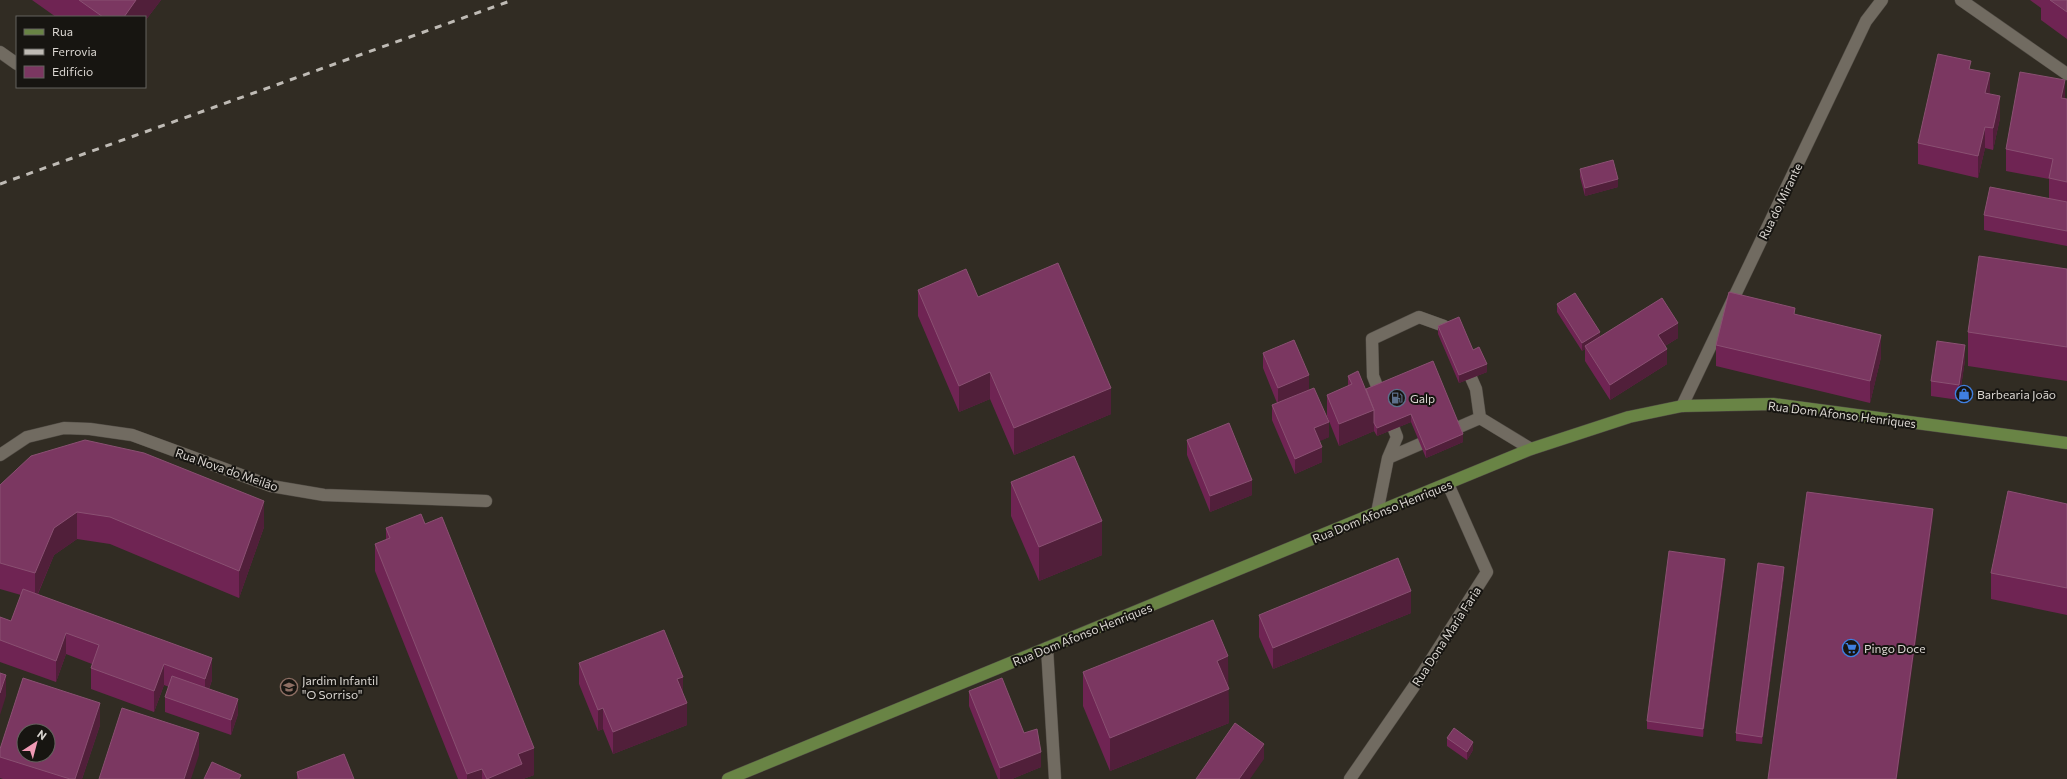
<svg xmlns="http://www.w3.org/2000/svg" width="2067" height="779" font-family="Commissioner,sans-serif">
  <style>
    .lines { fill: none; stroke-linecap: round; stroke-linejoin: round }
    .minor-casing { stroke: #4f4a43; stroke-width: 13 }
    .major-casing { stroke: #4f4a43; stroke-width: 13 }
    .minor { stroke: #716b61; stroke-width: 12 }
    .major { stroke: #698445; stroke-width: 12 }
    .rail { stroke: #bfbbb5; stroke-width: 3; stroke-dasharray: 7 7; stroke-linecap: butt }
    .wall { fill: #6f2453 }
    .shaded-wall { fill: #511f3a }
    .building { fill: #7b3761; stroke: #8a5072; fill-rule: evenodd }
    .labels { text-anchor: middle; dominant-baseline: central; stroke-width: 4; stroke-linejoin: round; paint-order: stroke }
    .street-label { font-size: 12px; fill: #dad6d1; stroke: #171511 }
    .poi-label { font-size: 12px; fill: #dad6d1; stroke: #171511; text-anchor: start }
  </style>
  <rect width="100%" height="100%" fill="#312c23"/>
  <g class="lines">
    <defs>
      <path id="minor" d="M1961 0 2067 74
        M0 52 17 64
        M1465 364 1476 389 1480 418
        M1682 406 1866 21 1882 0
        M0 455 27 437 64 428 90 429 132 435 271 486 324 495 486 501
        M1388 458 1397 437 1373 376 1372 339 1419 317 1444 326 1450 338
        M1377 513 1388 458 1480 418 1531 449
        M1047 648 1055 779
        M1350 779 1417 682 1487 572 1448 484"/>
      <path id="major" d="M728 779 1531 449 1629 417 1682 406 1773 404 2067 443"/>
    </defs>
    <!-- minor casing -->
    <use href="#minor" class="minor-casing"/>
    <!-- major casing -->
    <use href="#major" class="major-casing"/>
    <!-- minor -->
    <use href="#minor" class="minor"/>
    <!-- major -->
    <use href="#major" class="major"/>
    <!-- rail -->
    <path class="rail" d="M0 184 513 0"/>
  </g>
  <!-- wall -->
  <path class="wall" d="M32 0H161L145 21V17H56Z
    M2030 0H2067V39L2041 20V8Z
    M1971 69 1990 94 2000 118 1993 150 1985 148 1978 178 1918 164V143Z
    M2065 99H2067V246L1984 230V215L2049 199V179L2006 171V149Z
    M1580 169 1618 187 1585 196 1580 177Z
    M2067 269V381L1968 366V332Z
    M918 290 978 297 1111 414 1014 455 990 399 959 412 918 316Z
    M1557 304 1600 337 1678 338 1665 346 1667 364 1610 400 1585 361V349L1582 351 1557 312Z
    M1795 315 1881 357 1870 403 1716 366V345Z
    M1438 326 1473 350 1487 372 1459 383 1438 334Z
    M1263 353 1309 390 1329 437 1319 441 1322 462 1295 474 1272 420V405L1277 403 1263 368Z
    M1965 360 1959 400 1931 396V381Z
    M1348 376 1366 389 1463 442 1426 458 1411 422 1377 436 1374 431 1339 446 1327 416V395L1348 386Z
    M1187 440 1252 495 1210 512 1187 455Z
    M1011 482 1102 555 1039 581 1011 516Z
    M0 485 264 527 239 598 110 544 77 539 54 555 38 594 212 680 209 689 238 714 231 735 165 712V697L169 687 164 685 154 712 91 689V668L92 664 66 654 56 682 0 662V617L11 621 21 595 0 589Z
    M2067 504V615L1991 599V573Z
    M425 524 534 775 523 779H458L375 571V544L386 540V528Z
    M1725 566 1703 737 1647 729V721Z
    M1784 575 1762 744 1736 741V733Z
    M1411 613 1273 669 1259 637V615Z
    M579 663 683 693 687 725 613 754 603 729 598 731 579 684Z
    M1083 672 1228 688 1229 723 1110 771 1083 706Z
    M969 691 1024 733 1041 767 1012 779H998L969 706Z
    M100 725 82 779H3L0 778V749Z
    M1447 738 1473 750 1467 760 1447 746Z
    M297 772 354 779H297Z"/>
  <!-- shaded-wall -->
  <path class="shaded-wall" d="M136 0H161L145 21V17H124Z
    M1990 73V95L1985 93Z
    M2065 80V102L2061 98Z
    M2000 96V118L1993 150V128Z
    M1985 127V148L1978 178V156Z
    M1618 179V187L1585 196V188Z
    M1678 323V338L1658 350V335Z
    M1600 332V339L1585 346V349L1582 351V343Z
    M1881 335V357L1870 403V381Z
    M1965 345V360L1959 400V385Z
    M1667 349V364L1610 400V385Z
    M1487 364V372L1459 383V375Z
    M990 372V399L959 412V386Z
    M1309 375V391L1278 403V388Z
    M1111 388V414L1014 455V428Z
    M1374 410V431L1339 446V424Z
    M1411 414V422L1377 436V428Z
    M1329 422V437L1314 444V428Z
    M1463 434V442L1426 458V450Z
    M1322 447V462L1295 474V459Z
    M1252 480V495L1210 512V496Z
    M264 501V527L239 598V571Z
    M1933 509V517L1897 779H1896Z
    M77 512V539L54 555 35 600V573L54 528Z
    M1102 521V555L1039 581V547Z
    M1725 559V566L1703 737V729Z
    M1784 567V575L1762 744V737Z
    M1411 591V613L1273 669V648Z
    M66 633V654L56 682V661Z
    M1228 656 1229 723 1110 771V738L1217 661Z
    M212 658V680L205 700V679Z
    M164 664V685L154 712V691Z
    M6 675V696L0 715V693Z
    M683 677V698L677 679Z
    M238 699V714L231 735V720Z
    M100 703V725L82 779H75Z
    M687 703V725L613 754V732Z
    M603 708V729L598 731V710Z
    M199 733V755L191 779H184Z
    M1473 742V750L1467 760V752Z
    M1264 744V759L1250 779H1239Z
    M534 748V775L523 779H487L518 754Z
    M1041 752V767L1012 779H1000V768Z
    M482 769V779H467V774Z"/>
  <!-- building -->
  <path class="building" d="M79 0H136L124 17H103Z
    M2050 0H2067V12Z
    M1938 54 1971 61 1969 69 1990 73 1985 93 2000 96 1993 128 1985 127 1978 156 1918 143Z
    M2020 72 2065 80 2061 98 2067 99V182L2049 178 2053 159 2006 149Z
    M1613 160 1618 179 1585 188 1580 169Z
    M1990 187 2067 202V231L1984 215Z
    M1979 256 2067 269V347L1968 332Z
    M1058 263 1111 388 1014 428 990 372 959 386 918 290 966 269 978 297Z
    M1729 292 1795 308 1794 314 1881 335 1870 381 1716 345Z
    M1575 293 1600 332 1582 343 1557 304Z
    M1662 298 1678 323 1658 335 1667 349 1610 385 1585 346Z
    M1459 317 1473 350 1479 347 1487 364 1459 375 1438 326Z
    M1294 340 1309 375 1278 388 1263 353Z
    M1937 341 1965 345 1959 385 1931 381Z
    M1433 361 1463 434 1426 450 1411 414 1377 428 1374 423V410L1366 389Z
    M1358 371 1374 410 1339 424 1327 395 1352 384 1348 376Z
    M1314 388 1329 422 1314 428 1322 447 1295 459 1272 405Z
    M1229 423 1252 480 1210 496 1187 440Z
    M85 440 144 453 264 501 239 571 110 517 77 512 54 528 35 573 0 563V485L31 456Z
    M1074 456 1102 521 1039 547 1011 482Z
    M2008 491 2067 504V588L1991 573Z
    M1807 492 1933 509 1896 779H1768Z
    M421 514 425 524 442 517 534 748 518 754 522 764 487 779 482 769 467 774 375 544 390 538 386 528Z
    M1669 551 1725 559 1703 729 1647 721Z
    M1398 558 1411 591 1273 648 1259 615Z
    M1758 563 1784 567 1762 737 1736 733Z
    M23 589 212 658 205 679 164 664 154 691 91 668 99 645 66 633 56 661 0 640V617L11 621Z
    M1213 620 1228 656 1217 661 1229 689 1110 738 1083 672Z
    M664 630 683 677 677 679 687 703 613 732 603 708 598 710 579 663Z
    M0 673 6 675 0 693Z
    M172 676 238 699 231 720 165 697Z
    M23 678 100 703 75 779H70L0 757V749ZM24 731H48V755H24Z
    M1002 678 1024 733 1037 729 1041 752 1000 768 969 691Z
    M122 708 199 733 184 779H99Z
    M1235 723 1264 744 1239 779H1196Z
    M1454 728 1473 742 1467 752 1447 738Z
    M344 754 354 779H299L297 772Z
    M212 762 241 775 239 779H204Z"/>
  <!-- icons -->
  <defs>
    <symbol id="shop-ring" viewBox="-11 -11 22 22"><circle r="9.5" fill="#171511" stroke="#3f7fe0" stroke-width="1.5"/><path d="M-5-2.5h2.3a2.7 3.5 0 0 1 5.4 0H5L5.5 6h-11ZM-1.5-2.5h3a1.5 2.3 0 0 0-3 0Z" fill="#3f7fe0"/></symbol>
    <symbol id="fuel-ring" viewBox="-11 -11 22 22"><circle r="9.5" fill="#171511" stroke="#5c6f8a" stroke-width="1.5"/><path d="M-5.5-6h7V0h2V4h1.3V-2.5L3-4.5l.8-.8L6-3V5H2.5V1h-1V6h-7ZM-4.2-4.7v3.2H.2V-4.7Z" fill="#5c6f8a"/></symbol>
    <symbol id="supermarket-ring" viewBox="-11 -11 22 22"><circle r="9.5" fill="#171511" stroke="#3f7fe0" stroke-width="1.5"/><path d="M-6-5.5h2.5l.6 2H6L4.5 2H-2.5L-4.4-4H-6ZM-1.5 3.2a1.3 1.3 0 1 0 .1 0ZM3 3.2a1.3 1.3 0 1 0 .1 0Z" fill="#3f7fe0"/></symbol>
    <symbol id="school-ring" viewBox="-11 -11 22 22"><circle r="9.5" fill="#171511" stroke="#8d6e63" stroke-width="1.5"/><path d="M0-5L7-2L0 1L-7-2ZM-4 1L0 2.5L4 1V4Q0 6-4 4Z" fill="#8d6e63"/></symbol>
  </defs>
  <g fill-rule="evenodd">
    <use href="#shop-ring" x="1954" y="384" width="20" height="20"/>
    <use href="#fuel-ring" x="1387" y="388" width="20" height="20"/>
    <use href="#supermarket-ring" x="1841" y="638" width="20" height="20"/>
    <use href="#school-ring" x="279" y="677" width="20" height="20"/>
  </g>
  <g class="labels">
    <!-- street labels -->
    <g class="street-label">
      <text transform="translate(1780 201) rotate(-64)">Rua do Mirante</text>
      <text transform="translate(1842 414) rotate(7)">Rua Dom Afonso Henriques</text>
      <text transform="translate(227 469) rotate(19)">Rua Nova do Meilão</text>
      <text transform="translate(1382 511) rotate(-22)">Rua Dom Afonso Henriques</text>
      <text transform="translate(1082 634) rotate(-22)">Rua Dom Afonso Henriques</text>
      <text transform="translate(1446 636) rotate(-57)">Rua Dona Maria Faria</text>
    </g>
    <!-- poi labels -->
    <g class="poi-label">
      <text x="1977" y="394">Barbearia João</text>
      <text x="1410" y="398">Galp</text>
      <text x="1864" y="648">Pingo Doce</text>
      <text x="302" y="680">Jardim Infantil<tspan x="302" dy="14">"O Sorriso"</tspan></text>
    </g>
  </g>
  <!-- legend -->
  <rect x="16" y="16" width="130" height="72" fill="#171511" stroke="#65625e"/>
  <rect x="24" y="29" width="20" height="6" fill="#698445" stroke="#65625e"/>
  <text x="52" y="36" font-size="12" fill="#dad6d1">Rua</text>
  <rect x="24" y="49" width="20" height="6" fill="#bfbbb5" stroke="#65625e"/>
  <text x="52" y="56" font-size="12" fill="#dad6d1">Ferrovia</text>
  <rect x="24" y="66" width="20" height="12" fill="#7b3761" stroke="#65625e"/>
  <text x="52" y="76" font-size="12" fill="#dad6d1">Edifício</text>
  <!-- north arrow -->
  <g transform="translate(36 743) rotate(36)"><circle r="19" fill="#171511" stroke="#65625e"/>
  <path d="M0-3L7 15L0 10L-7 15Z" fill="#f09ab5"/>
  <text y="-6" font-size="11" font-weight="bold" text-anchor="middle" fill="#dad6d1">N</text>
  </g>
</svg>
